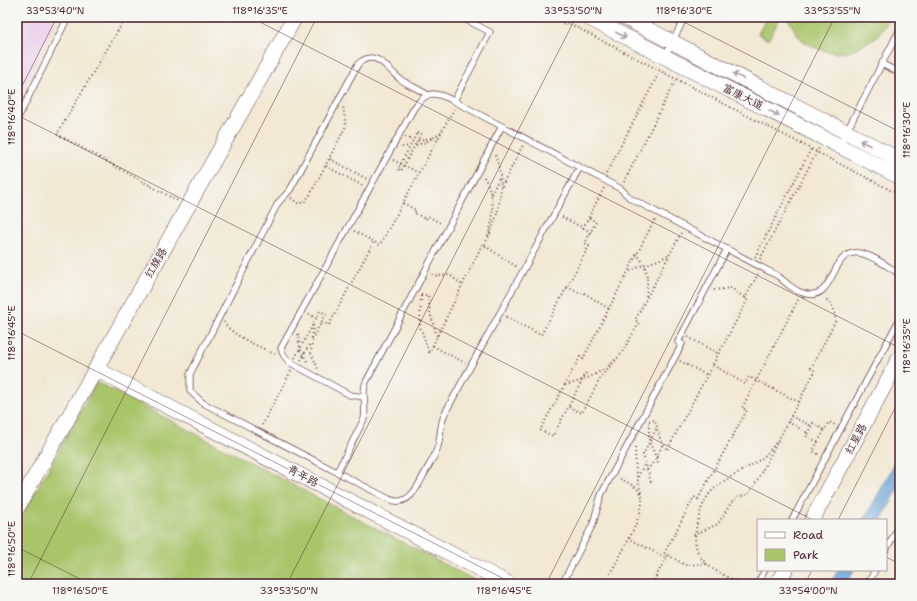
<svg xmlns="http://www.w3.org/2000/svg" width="917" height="601" font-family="'Shantell Sans','LXGW WenKai TC',sans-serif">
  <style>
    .built { fill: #ebd1eb }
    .green { fill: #a9c56b; stroke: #7a724b }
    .water { fill: #67a1d7; stroke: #586081 }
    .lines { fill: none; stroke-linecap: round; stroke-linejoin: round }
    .lane-casing { stroke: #633d44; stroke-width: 7 }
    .secondary-casing { stroke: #633d44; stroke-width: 16 }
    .path { stroke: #633d44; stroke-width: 2; stroke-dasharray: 1 3; stroke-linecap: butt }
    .lane { stroke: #fff; stroke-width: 5.5 }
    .secondary { stroke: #fff; stroke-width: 15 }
    .oneway { stroke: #ae9aa0 }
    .ticks { fill: none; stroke: #4a1f2b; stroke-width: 1; stroke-opacity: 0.45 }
    .labels { text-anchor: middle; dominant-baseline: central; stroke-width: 3.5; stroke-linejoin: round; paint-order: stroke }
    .street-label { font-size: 11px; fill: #4a1f2b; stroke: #f6f6f2 }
    .neatline { fill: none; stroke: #4a1f2b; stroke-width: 1.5 }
    .ticks-label { font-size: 10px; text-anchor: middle; fill: #4a1f2b }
  </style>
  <rect width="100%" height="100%" fill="#f6f6f2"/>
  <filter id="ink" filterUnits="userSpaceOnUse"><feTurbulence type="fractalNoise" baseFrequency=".025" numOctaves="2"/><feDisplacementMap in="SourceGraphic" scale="8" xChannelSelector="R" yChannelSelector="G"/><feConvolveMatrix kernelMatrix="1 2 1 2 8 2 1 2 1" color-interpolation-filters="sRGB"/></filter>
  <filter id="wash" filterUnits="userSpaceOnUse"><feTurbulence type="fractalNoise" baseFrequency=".012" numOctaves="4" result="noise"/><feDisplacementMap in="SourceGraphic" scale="16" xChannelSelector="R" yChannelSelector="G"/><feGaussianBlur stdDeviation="0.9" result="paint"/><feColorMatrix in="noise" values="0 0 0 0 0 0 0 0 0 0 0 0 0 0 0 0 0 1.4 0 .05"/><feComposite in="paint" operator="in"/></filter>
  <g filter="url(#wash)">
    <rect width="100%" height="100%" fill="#f2e8d3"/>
    <!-- built -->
    <path class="built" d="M17 17H57L17 102V58L21 49 17 47Z"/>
    <!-- green -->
    <path class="green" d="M767 17H781L768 40 758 34Z
      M787 17H889L882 31 874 39 849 52 835 53 821 50 807 44 798 36Z
      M97 382 482 584H17V525Z"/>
    <!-- water -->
    <path class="water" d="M900 454V486L881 520H864Z
      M838 570H854L846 584H830Z"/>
  </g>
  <g filter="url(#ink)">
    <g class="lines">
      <defs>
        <path id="lane" d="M461 17 490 32 454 101 621 189 630 198 778 276C785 282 792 289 800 292 837 307 828 249 859 253 873 255 888 267 900 274
          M565 21 568 17
          M665 56 685 17
          M882 64 900 73
          M428 95C419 89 408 85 400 79 386 68 376 48 358 64L290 190 278 203 190 374V391L203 403 389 499C410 509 419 483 427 469 431 462 436 454 438 446 441 435 440 424 445 413L580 167
          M17 120 68 17
          M839 146 900 29
          M364 397 350 395 289 362 283 354 281 348 414 108C427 90 435 91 454 101
          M337 472 364 419C367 406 361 394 366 382L502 126
          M792 520 900 318
          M886 550 900 524
          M562 584 593 524 601 495 682 344 678 342 727 249
          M757 584 765 570
          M868 584 875 570"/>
        <path id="secondary" d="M587 17 900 177
          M624 17 900 160
          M96 369 509 584
          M17 508 295 17
          M812 520 900 357
          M777 584 785 570"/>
      </defs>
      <!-- lane casing -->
      <use href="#lane" class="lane-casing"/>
      <!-- secondary casing -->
      <use href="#secondary" class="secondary-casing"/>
      <!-- path -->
      <path class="path" d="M126 17 57 134 178 201
        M570 24 900 195
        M417 133 421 134 401 171 398 169Z
        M405 138 413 140
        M418 140 433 138 441 132
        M416 145 426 142 432 138
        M402 147 410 146
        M330 159 367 179
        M393 160 419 173
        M326 166 363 186
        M606 174 660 71
        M484 177C495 196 495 216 488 236
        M624 182 676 79
        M502 186 523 145
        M491 194 500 177
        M291 198 299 204 305 201 310 195 346 126 343 106
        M403 203 416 210 414 213 426 219 428 216 442 224
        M562 217 591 232
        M583 228 604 188
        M354 231 380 245 454 109
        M485 246 517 267
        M636 254C649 266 648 281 646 297
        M755 257 811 149
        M760 259 819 148
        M630 271C643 264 657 262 670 254
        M432 274 437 276 450 275 462 285
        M567 287 581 294 583 292 609 309
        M714 290 731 288 745 298
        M421 295H428L430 313 437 336
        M421 296 420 326 429 352
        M309 314 316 318
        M506 317 541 335 589 246 585 243 596 222 588 217
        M224 322C230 335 263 348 276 355
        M322 322 329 325 374 241
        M313 325 311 353 318 369
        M298 334 300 348 308 363
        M688 337 719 354
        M433 346 465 363
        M429 353 482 245 484 246C499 218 507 186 495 155
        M295 358 320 311 326 314 312 339
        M301 360 310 343
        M680 361 707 375
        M713 365 745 384 749 377 799 402
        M586 373 553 436 540 430 580 357 583 359 655 219
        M565 385C584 381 602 373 616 359
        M569 407 582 413 601 377 621 354 639 323 635 320 681 233
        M791 416 811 426
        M649 421 655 420 660 438 667 450 748 299 745 298 758 274
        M788 422 808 433
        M649 423V440L659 465
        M262 425 291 371
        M818 442 806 436 813 423 824 430
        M635 448 636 472 641 493
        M818 454 813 451 829 422 835 425
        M647 470 656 459 663 443
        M638 477 644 465
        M651 482 643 455 656 429
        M694 535 718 524 731 503 738 497 747 495 754 486 815 371 811 368 835 322C836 312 833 304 824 298
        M628 538 666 558
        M668 555 685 565 706 564
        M604 584C613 567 649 511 641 494 637 486 626 482 619 478
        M652 584 667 556 664 554 694 497 698 499 747 410 742 408 799 298
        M742 584C711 569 687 561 698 520 700 511 705 497 713 490 727 477 746 470 762 458 768 453 773 446 778 440"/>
      <!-- lane -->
      <use href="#lane" class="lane"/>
      <!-- secondary -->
      <use href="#secondary" class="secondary"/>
    </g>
    <!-- one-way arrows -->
    <defs><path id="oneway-shaft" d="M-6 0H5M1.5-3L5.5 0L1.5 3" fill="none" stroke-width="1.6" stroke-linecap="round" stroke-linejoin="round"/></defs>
    <g class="oneway">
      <use href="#oneway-shaft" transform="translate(621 35) rotate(28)"/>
      <use href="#oneway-shaft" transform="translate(738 76) rotate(-152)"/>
      <use href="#oneway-shaft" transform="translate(774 113) rotate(27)"/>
      <use href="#oneway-shaft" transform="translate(865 143) rotate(-153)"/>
    </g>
  </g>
  <!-- ticks -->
  <path class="ticks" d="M250 17 900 348M674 17 900 132M17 96 57 17M17 115 813 520M17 331 514 584M838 520 900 398M17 547 90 584M886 557 900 564M28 584 317 17M287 584 576 17M546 584 835 17M805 584 812 570"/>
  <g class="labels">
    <!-- street labels -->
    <g class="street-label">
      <text transform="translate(743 97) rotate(27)">富康大道</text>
      <text transform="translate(156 263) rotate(-60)">红旗路</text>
      <text transform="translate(856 439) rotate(-62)">红星路</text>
      <text transform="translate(303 476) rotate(28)">青年路</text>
    </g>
  </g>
  <!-- margin -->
  <rect width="917" height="601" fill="none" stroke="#f6f6f2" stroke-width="44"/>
  <!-- legend -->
  <rect x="757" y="519" width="130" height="52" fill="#f6f6f2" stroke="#b1a0a2"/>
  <rect x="765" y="532" width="20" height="6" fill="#ffffff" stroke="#b1a0a2"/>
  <text x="793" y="539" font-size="12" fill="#4a1f2b">Road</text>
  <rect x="765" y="549" width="20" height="12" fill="#a9c56b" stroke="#b1a0a2"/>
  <text x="793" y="559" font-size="12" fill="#4a1f2b">Park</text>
  <rect x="22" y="22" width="873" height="557" class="neatline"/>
  <g class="ticks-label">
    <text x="55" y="14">33°53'40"N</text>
    <text x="260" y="14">118°16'35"E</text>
    <text x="573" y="14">33°53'50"N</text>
    <text x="684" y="14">118°16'30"E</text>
    <text x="832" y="14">33°53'55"N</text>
    <text transform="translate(11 117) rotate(-90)" y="4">118°16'40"E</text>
    <text transform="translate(906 130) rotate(-90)" y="4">118°16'30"E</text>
    <text transform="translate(11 333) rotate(-90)" y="4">118°16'45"E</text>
    <text transform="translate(906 346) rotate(-90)" y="4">118°16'35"E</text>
    <text transform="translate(11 549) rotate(-90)" y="4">118°16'50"E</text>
    <text x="80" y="594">118°16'50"E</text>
    <text x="289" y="594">33°53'50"N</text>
    <text x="504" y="594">118°16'45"E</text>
    <text x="808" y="594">33°54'00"N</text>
  </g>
</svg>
